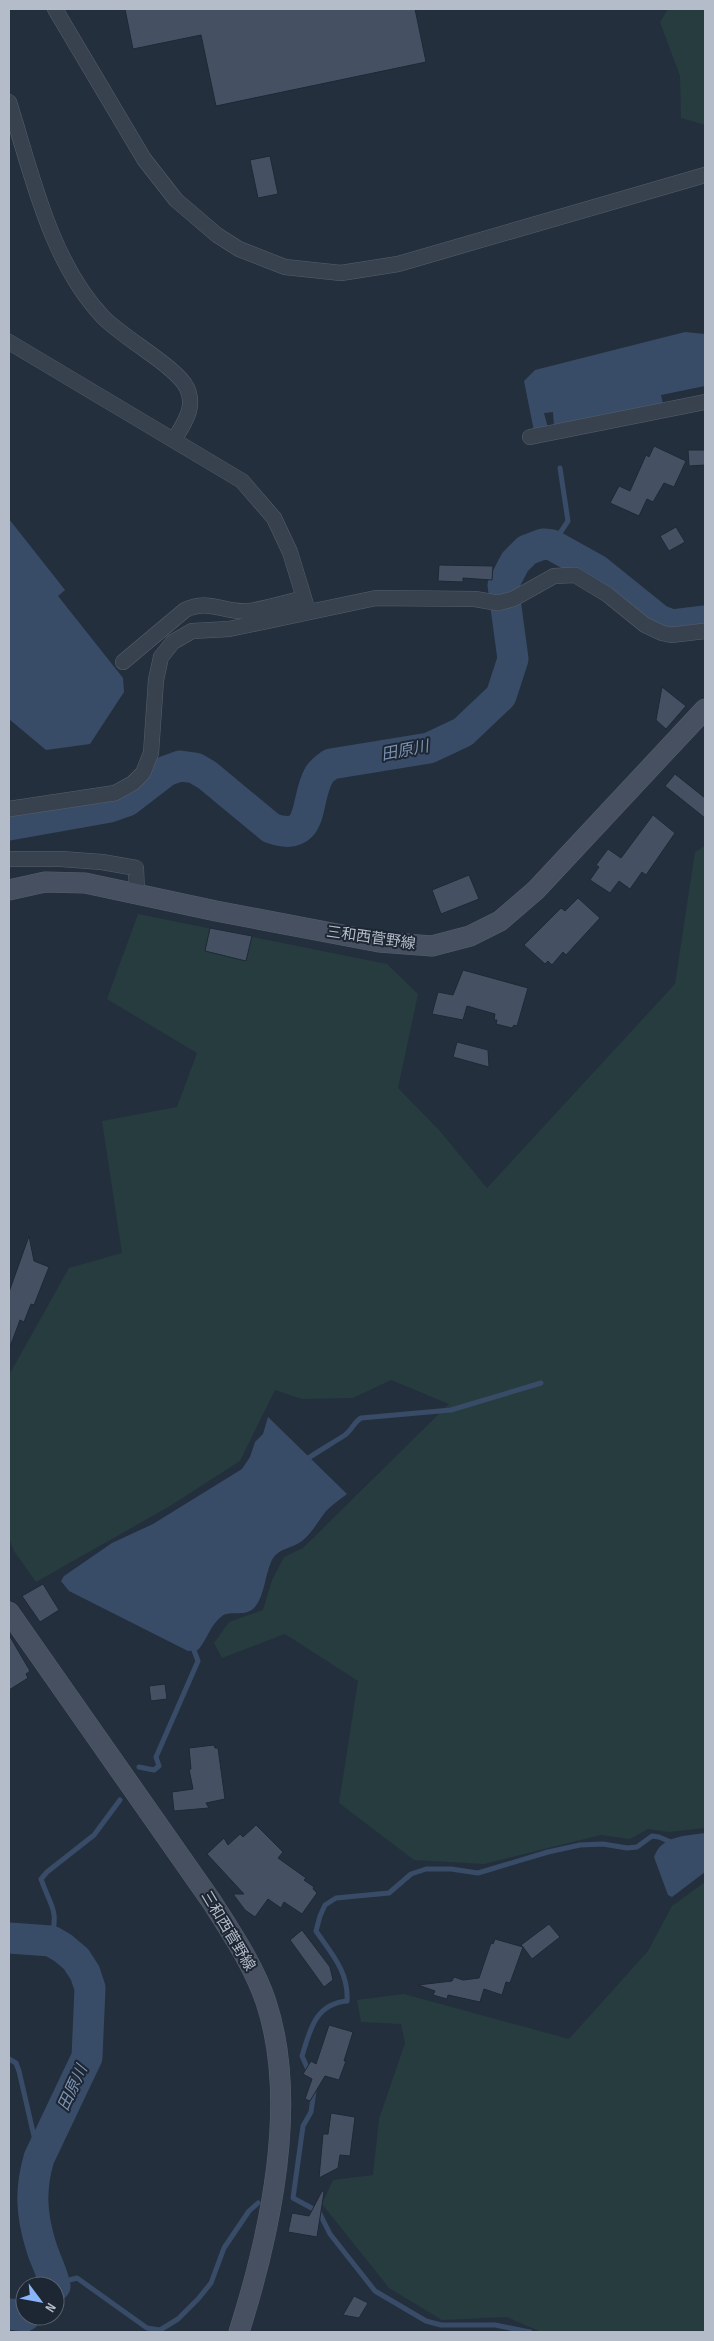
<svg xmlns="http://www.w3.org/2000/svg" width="714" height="2341" font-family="'Sofia Sans Condensed','Noto Sans JP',sans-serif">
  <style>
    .green { fill: #263c3f }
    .water { fill: #394c67 }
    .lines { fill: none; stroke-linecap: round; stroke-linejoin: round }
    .stream { stroke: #394c67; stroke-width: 5 }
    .river { stroke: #394c67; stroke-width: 31 }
    .building { fill: #455162; stroke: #1f2835 }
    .street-casing { stroke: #565f6c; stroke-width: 16 }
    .secondary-casing { stroke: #565f6c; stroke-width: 21 }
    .street { stroke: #38414e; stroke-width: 15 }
    .secondary { stroke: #465061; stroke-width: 20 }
    .labels { text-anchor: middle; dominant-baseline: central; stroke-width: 4; stroke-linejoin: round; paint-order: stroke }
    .street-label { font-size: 15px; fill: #b4bcc9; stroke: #1d2633 }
    .water-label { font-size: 16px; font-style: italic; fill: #7c92b1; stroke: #1d2633 }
  </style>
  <rect width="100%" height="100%" fill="#242f3e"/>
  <!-- green -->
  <path class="green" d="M668 9H705V125L681 118 680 76 660 22Z
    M705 846V1828L669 1832 648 1829 630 1839 601 1835 484 1864 414 1860 339 1803 358 1681 285 1634 222 1658 214 1643 229 1622 263 1610 272 1580 284 1557 303 1548 449 1404 391 1380 353 1398 302 1399 275 1390 240 1461 170 1506 36 1582 14 1551 9 1539V1375L69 1268 122 1253 102 1121 177 1107 197 1053 107 999 138 914 387 964 418 994 398 1088 439 1130 487 1188 675 984 695 852Z
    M705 1882V2332H541L507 2317 442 2320 389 2288 322 2204 333 2180 373 2175 379 2119 405 2043 401 2024 361 2022 357 2000 404 1994 569 2039 648 1951 672 1906Z"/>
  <!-- water -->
  <path class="water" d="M685 332 705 334V386L661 395 663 404 554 427 553 412 544 413 548 428 534 431 524 381 535 370Z
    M9 519 65 590 58 596 123 678 124 692 90 744 46 750 9 719Z
    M268 1417 347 1494C340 1499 332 1505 326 1511 318 1521 313 1532 302 1541 293 1548 280 1548 273 1558 265 1572 265 1597 254 1608 245 1617 231 1610 222 1616 210 1625 207 1640 198 1650L188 1651 69 1591 61 1581 64 1576 112 1543 153 1524 242 1469 250 1457 255 1442 263 1434Z
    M705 1833V1872L672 1897 668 1895 654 1857C662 1835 686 1836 705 1833Z"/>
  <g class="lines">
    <!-- stream -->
    <path class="stream" d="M552 545 568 521 560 468
      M304 1461C317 1452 331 1444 345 1435 352 1430 354 1422 361 1418L451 1410 541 1383
      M139 1767 154 1770 159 1766 156 1757 198 1661 192 1645
      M51 1941C59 1908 51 1908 41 1879L47 1872 94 1835 120 1800
      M9 2059 16 2063 19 2071 39 2158
      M310 2074 302 2056C310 2030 315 2004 347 2001 349 1972 331 1953 316 1931L320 1916 325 1905 336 1898 389 1893 411 1874 426 1869H451L478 1873 548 1852 580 1845 603 1844 627 1848 637 1847 652 1836 659 1837 673 1843
      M314 2091 311 2112 303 2126 293 2198 319 2212 330 2234 375 2291 426 2321 441 2325H495L530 2332
      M54 2284 77 2278 147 2328 160 2330 178 2319 198 2299 211 2283 224 2248 249 2211 258 2203"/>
    <!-- river -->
    <path class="river" d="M9 825 110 807 127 801 166 771 180 766 195 768 207 775 271 828C316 844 304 800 319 775 321 771 327 767 331 764L429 748 463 732 501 696 513 659 503 585 515 562 527 550 543 544 552 545 597 570 659 620 672 625 705 621
      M9 1938 51 1941 63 1948 76 1959 85 1973 90 1988 87 2057 39 2158C30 2189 31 2214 41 2246 45 2260 52 2271 55 2286
      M9 2314 25 2316"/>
  </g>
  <!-- building -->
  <path class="building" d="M125 9H415L426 62 216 106 201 35 133 49Z
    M270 156 278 194 258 198 250 160Z
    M654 446 686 461 674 487 664 483 653 502 647 499 639 516 610 503 619 486 630 491 646 455 649 457Z
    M688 450H705V465L689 466Z
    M676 527 685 542 669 551 660 536Z
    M439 565 493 566 492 580 463 578V582L438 581Z
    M662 687 686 706 666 729 656 720Z
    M675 774 705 798V818L665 786Z
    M653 815 675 833 646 875 642 872 630 889 619 881 610 893 590 880 599 867 596 865 608 849 621 858Z
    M469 875 479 899 441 914 432 890Z
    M578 898 600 918 566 955 563 952 552 965 548 961 545 964 524 945 561 908 565 911Z
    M210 928 252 936 246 961 205 951Z
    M463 970 528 988 517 1026 514 1025 512 1028 496 1024 497 1020H494L495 1014 467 1006 463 1020 432 1014 438 992 453 995Z
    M457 1042 488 1050 489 1067 453 1057Z
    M29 1236 34 1261 49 1267 34 1305 31 1304 24 1322 20 1320 10 1347 9 1292Z
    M43 1584 59 1610 40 1622 22 1596Z
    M9 1635 30 1671 26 1674 28 1678 9 1690Z
    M165 1684 167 1699 151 1701 149 1686Z
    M214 1745 215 1748H218L225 1799 206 1803 209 1808 174 1811 172 1792 193 1789 189 1769H191L189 1748Z
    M256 1825 283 1852 278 1858 306 1878 304 1880 314 1887 313 1889 317 1893 302 1914 284 1902 281 1908 268 1899 255 1917 245 1910 233 1894H244L207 1854 224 1838 228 1845 240 1834 243 1837Z
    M549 1924 560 1937 532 1959 523 1947 510 1983 506 1982 502 1995 484 1989 480 2002 448 1995 447 1999 433 1995 435 1991 418 1985 452 1981 454 1977 463 1980 479 1978 491 1943 493 1944 495 1939 523 1947 521 1945Z
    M302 1930 330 1967 333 1980 324 1987 290 1940Z
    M329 2025 353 2032 344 2061H346L339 2080 325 2076 310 2101 305 2099 312 2079 303 2074 311 2061 316 2064Z
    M331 2113 355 2117 350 2156 340 2155 338 2168 319 2178 323 2134H328Z
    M322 2191 324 2192 317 2237 288 2232 292 2213 309 2216Z
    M354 2296 368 2303 359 2318 343 2315Z"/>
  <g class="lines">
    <defs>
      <path id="street" d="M55 9 144 159 176 200 217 235 239 249 285 267 341 273 398 264 705 175
        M9 102C32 174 50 261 103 317 123 338 177 367 187 388 196 408 184 423 174 440
        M9 342 242 481 274 518 290 552 308 611
        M530 437 705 402
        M123 662 185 610C210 598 225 614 250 611 268 608 287 602 304 598
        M9 809 115 793 133 783 143 773 151 753 156 680 161 657 173 642 192 631 229 629 376 598 475 599 498 603 513 599 554 576 575 575 608 595 645 625 662 633 671 635 705 631
        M9 859H61L102 862 136 868 137 893"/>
      <path id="secondary" d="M9 890 45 882 85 883 216 911 379 942 432 946 470 936 500 921 536 890 705 709
        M9 1612 212 1902C232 1934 254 1966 266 2002 299 2102 270 2234 239 2332"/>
    </defs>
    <!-- street casing -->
    <use href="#street" class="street-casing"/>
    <!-- secondary casing -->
    <use href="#secondary" class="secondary-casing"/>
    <!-- street -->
    <use href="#street" class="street"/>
    <!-- secondary -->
    <use href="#secondary" class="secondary"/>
  </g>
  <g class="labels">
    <!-- street labels -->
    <g class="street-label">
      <text transform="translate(371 938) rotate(8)">三和西菅野線</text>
      <text transform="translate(228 1931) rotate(59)">三和西菅野線</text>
    </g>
    <!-- water labels -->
    <g class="water-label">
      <text transform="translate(405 751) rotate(-11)">田原川</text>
      <text transform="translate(73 2088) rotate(-65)">田原川</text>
    </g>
  </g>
  <!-- border -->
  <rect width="714" height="2341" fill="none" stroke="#b4bcc9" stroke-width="20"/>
  <!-- north arrow -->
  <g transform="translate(40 2301) rotate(122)"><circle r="24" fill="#1d2633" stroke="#59626f"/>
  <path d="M0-4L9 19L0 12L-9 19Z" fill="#8ab4f8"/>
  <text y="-8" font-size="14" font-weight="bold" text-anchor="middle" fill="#b4bcc9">N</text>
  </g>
</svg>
